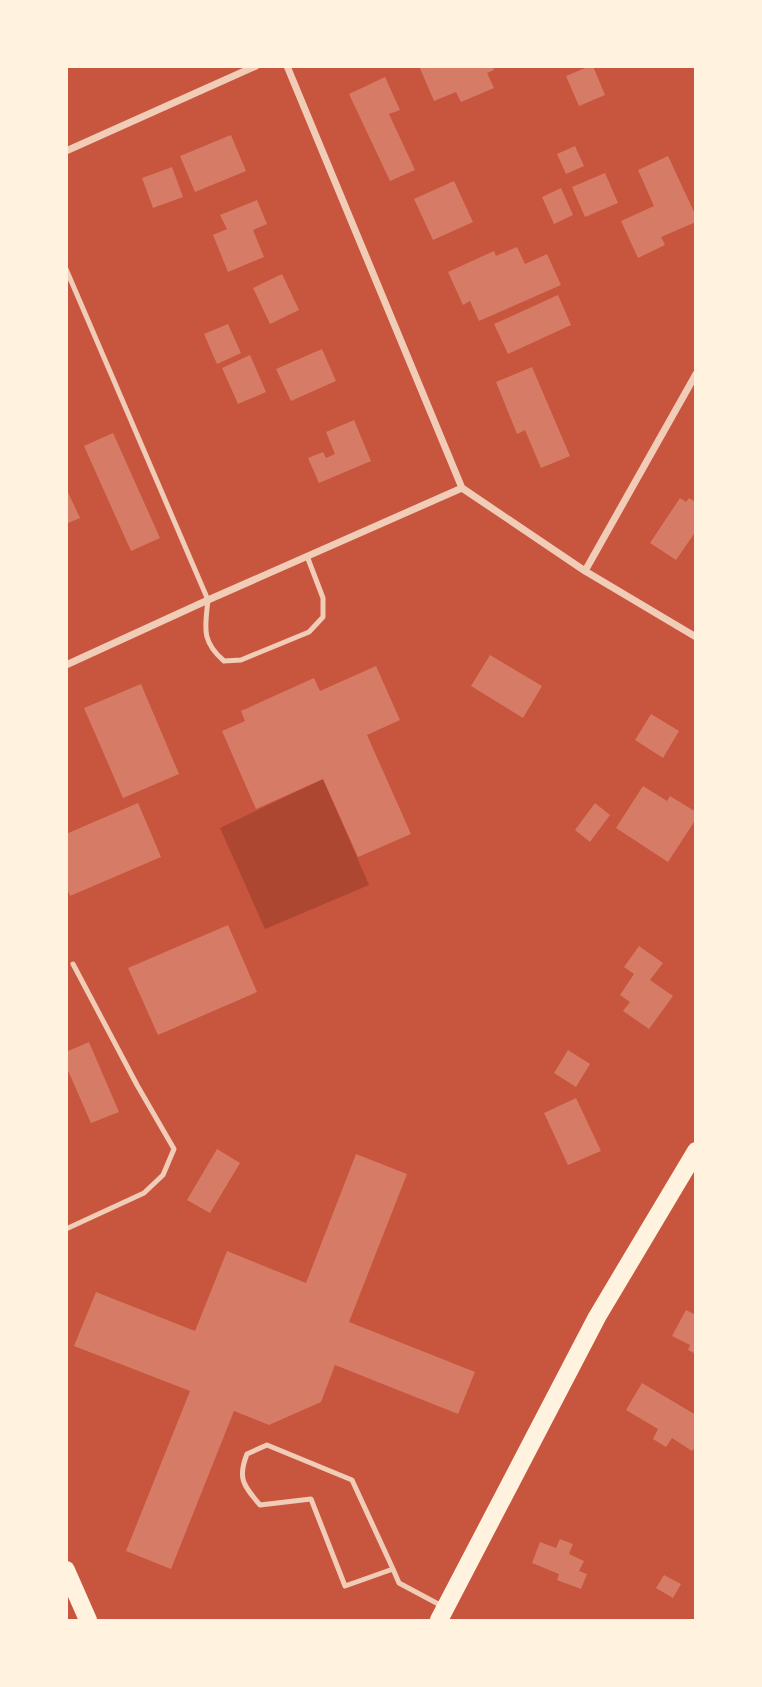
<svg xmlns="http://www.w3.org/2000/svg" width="762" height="1687" font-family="'Public Sans',sans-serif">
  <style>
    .green { fill: #ae4732 }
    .building { fill: #d67c66 }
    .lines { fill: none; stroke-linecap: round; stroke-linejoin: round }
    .service { stroke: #f1ccb7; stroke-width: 5 }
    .minor { stroke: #f1ccb7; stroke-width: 7 }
    .primary { stroke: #fff3e0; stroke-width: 18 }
  </style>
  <rect width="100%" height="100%" fill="#c8553d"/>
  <!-- green -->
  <path class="green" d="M323 779 369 885 265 929 220 828Z"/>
  <!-- building -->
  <path class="building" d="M419 66H493L494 70 487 73 494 88 461 102 456 92 434 101Z
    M590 66H593L605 95 579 106 566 76Z
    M385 77 400 110 389 114 415 170 390 181 349 94Z
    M231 135 246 171 195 192 180 156Z
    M575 146 584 166 566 174 557 154Z
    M668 156 696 216V222L661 237 665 245 638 258 621 221 654 206 638 170Z
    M172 167 183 197 153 208 142 178Z
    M605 173 618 203 585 217 572 187Z
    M454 181 473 222 433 240 414 199Z
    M561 188 573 215 554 224 542 197Z
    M257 200 267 224 253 230 264 257 228 272 213 235 227 229 220 215Z
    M517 247 525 264 547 254 561 285 479 321 470 301 463 305 448 272 494 251 496 256Z
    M282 274 299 310 270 324 253 288Z
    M558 295 571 325 508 354 494 324Z
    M228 324 241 353 217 364 204 334Z
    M322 349 336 381 291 401 276 369Z
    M250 355 266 392 238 404 222 368Z
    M532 367 570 456 541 468 525 430 517 434 496 382Z
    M354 420 371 461 319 483 308 458 323 452 326 458 335 454 326 432Z
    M113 433 160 538 131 551 84 446Z
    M66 488 80 518 66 524Z
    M680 498 686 502 689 498 696 502V531L676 560 650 543Z
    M490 655 542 686 523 718 471 686Z
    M376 666 400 720 367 735 411 834 358 857 323 779 256 809 222 731 245 721 241 711 314 678 320 691Z
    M141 684 179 774 123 798 84 708Z
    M651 714 679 731 663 758 635 740Z
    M643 786 667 801 670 796 696 812V819L668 862 616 828Z
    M138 803 161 857 70 896 66 886V834Z
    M595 803 610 815 590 842 575 830Z
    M228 925 257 992 158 1035 128 968Z
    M639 946 663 963 650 980 673 996 649 1029 623 1011 630 1002 620 995 634 974 624 967Z
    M89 1042 119 1112 91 1123 66 1066V1052Z
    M568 1050 590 1064 576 1087 554 1073Z
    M576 1098 601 1151 568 1165 544 1113Z
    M217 1149 240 1163 210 1213 187 1200Z
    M356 1154 407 1174 349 1322 475 1372 458 1414 335 1365 321 1402 269 1425 234 1411 171 1569 126 1551 190 1391 74 1346 96 1292 195 1331 227 1251 306 1283Z
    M686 1310 696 1315V1354L688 1350 690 1345 672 1336Z
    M642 1383 696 1415V1446L692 1451 672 1438 666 1447 653 1439 658 1429 626 1410Z
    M560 1539 573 1544 569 1554 584 1561 579 1571 587 1574 581 1589 557 1580 559 1574 532 1563 540 1542 556 1548Z
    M664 1575 681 1584 673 1598 656 1588Z"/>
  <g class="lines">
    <!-- service -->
    <path class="service" d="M66 269 208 600C205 628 201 641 224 661L241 660 309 632 323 617V598L307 556
      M66 1229 144 1193 163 1175 174 1149 137 1085 73 964
      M393 1569 345 1586 311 1499 260 1505C244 1486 237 1479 247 1454L267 1445 352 1480 393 1569 399 1583 442 1606"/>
    <!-- minor -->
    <path class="minor" d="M287 66 462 488
      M66 151 256 66
      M585 571 696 374
      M66 665 208 600 462 488 585 571 696 637"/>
    <!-- primary -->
    <path class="primary" d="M66 1570 88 1620
      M439 1620 597 1317 696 1151"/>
  </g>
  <!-- border -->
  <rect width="762" height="1687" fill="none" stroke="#fff3e0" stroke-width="136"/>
</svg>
